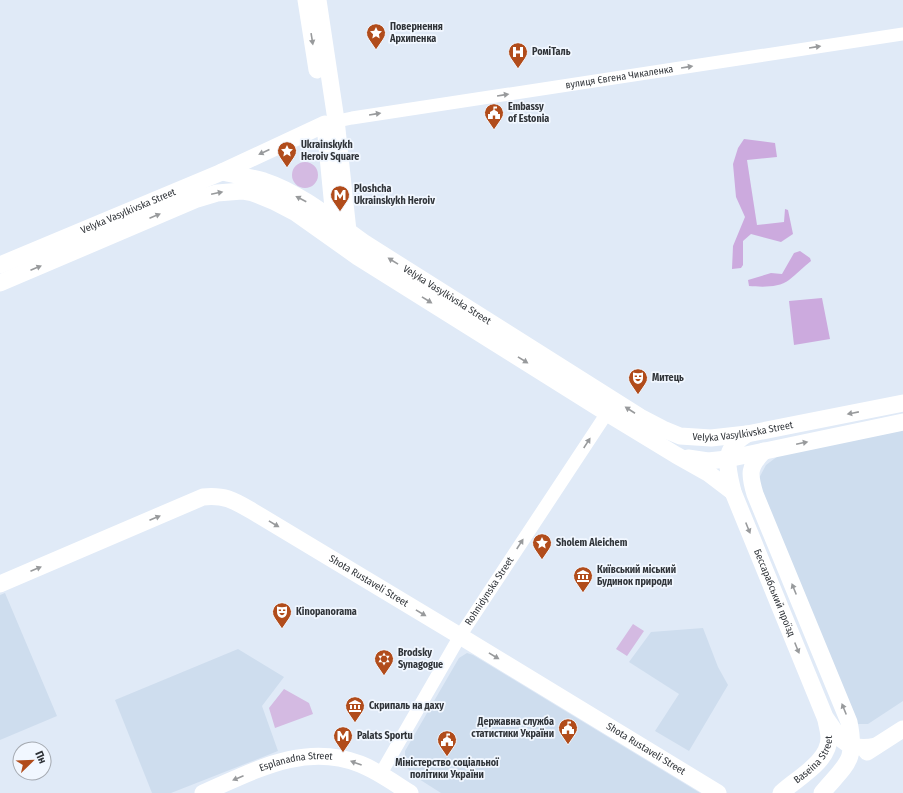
<svg xmlns="http://www.w3.org/2000/svg" width="903" height="793" font-family="'Fira Sans Condensed',sans-serif">
  <style>
    .built { fill: #ceddee }
    .green { fill: #d4bae2 }
    .forest { fill: #ccaade }
    .lines { fill: none; stroke-linecap: round; stroke-linejoin: round }
    .minor { stroke: #fff; stroke-width: 13 }
    .major { stroke: #fff; stroke-width: 17 }
    .oneway { fill: #989a9c }
    .labels { text-anchor: middle; dominant-baseline: central; stroke-width: 3.5; stroke-linejoin: round; paint-order: stroke }
    .poi-label { font-size: 10px; font-weight: bold; fill: #303439; stroke: #f1f7ff; text-anchor: start }
    .street-label { font-size: 10px; fill: #303439; stroke: #f1f7ff }
  </style>
  <rect width="100%" height="100%" fill="#e0eaf7"/>
  <!-- built -->
  <path class="built" d="M903 430V701L868 724H858L853 722 758 480 766 465 778 456Z
    M5 593 57 716 0 740V595Z
    M703 628 718 667 728 685 689 751 655 731 679 694 629 662 651 632Z
    M238 649 284 677 262 706 278 751 171 793H152L115 700Z
    M467 653 473 655 700 793H441L411 774 405 763V751L459 658Z"/>
  <!-- green -->
  <path class="green" d="M292 175a13 13 0 1 1 26 0a13 13 0 1 1-26 0Z
    M633 624 644 631 627 656 616 649Z
    M284 689 309 703 313 714 275 728 269 708Z"/>
  <!-- forest -->
  <path class="forest" d="M744 139 775 143 777 157 747 160 757 225 784 222 785 209 788 210 793 234 781 242 751 234 743 241V265L741 268 732 269 733 246 745 217 736 197 733 164 738 148Z
    M800 251 810 258 811 261C803 267 797 274 789 280 779 288 761 287 749 286L748 280 771 273 782 274 794 253Z
    M822 298 830 339 794 345 789 301Z"/>
  <g class="lines">
    <!-- minor -->
    <g class="minor">
      <path id="s1" d="M328 123 352 118 903 34"/>
      <path id="s2" d="M380 775 460 636 607 413"/>
    </g>
    <!-- major -->
    <g class="major">
      <path d="M306 0 317 70"/>
      <path d="M318 0 336 120 348 231 345 237"/>
      <path d="M325 126 333 208 336 227"/>
      <path id="s3" d="M222 172C236 175 250 177 264 181 301 193 335 222 366 244L640 417 663 429 680 436 711 438 747 434 903 403"/>
      <path id="s4" d="M0 265 222 172 325 124"/>
      <path d="M0 283 197 199 217 193 242 191 253 193 273 201 296 213 358 257 607 413 676 455 708 473 733 492"/>
      <path id="s5" d="M747 434C721 450 727 466 733 492L825 717C840 739 846 752 876 746"/>
      <path d="M764 451C748 467 749 474 755 494L849 722C857 762 846 764 822 793"/>
      <path d="M688 458 708 461 727 459 903 422"/>
      <path id="s6" d="M0 584 203 497C225 495 233 500 252 511L460 636 718 793"/>
      <path d="M867 752 903 729"/>
      <path id="s7" d="M203 793C254 771 304 742 360 764 378 771 394 783 410 793"/>
      <path id="s8" d="M781 793C797 778 829 762 829 738 829 732 827 726 826 720"/>
    </g>
  </g>
  <!-- one-way arrows -->
  <defs><path id="oneway-solid" d="M-6-.8H1V-3.2L6.5 0L1 3.2V.8H-6Z"/></defs>
  <g class="oneway">
    <use href="#oneway-solid" transform="translate(312 39) rotate(81)"/>
    <use href="#oneway-solid" transform="translate(815 47) rotate(-9)"/>
    <use href="#oneway-solid" transform="translate(687 67) rotate(-9)"/>
    <use href="#oneway-solid" transform="translate(503 95) rotate(-9)"/>
    <use href="#oneway-solid" transform="translate(375 114) rotate(-9)"/>
    <use href="#oneway-solid" transform="translate(264 152) rotate(155)"/>
    <use href="#oneway-solid" transform="translate(217 193) rotate(-12)"/>
    <use href="#oneway-solid" transform="translate(301 199) rotate(-152)"/>
    <use href="#oneway-solid" transform="translate(155 216) rotate(-23)"/>
    <use href="#oneway-solid" transform="translate(393 261) rotate(-148)"/>
    <use href="#oneway-solid" transform="translate(36 268) rotate(-23)"/>
    <use href="#oneway-solid" transform="translate(427 300) rotate(32)"/>
    <use href="#oneway-solid" transform="translate(523 360) rotate(32)"/>
    <use href="#oneway-solid" transform="translate(630 410) rotate(-147)"/>
    <use href="#oneway-solid" transform="translate(853 413) rotate(169)"/>
    <use href="#oneway-solid" transform="translate(587 443) rotate(-57)"/>
    <use href="#oneway-solid" transform="translate(802 443) rotate(-12)"/>
    <use href="#oneway-solid" transform="translate(155 518) rotate(-23)"/>
    <use href="#oneway-solid" transform="translate(274 524) rotate(31)"/>
    <use href="#oneway-solid" transform="translate(748 528) rotate(68)"/>
    <use href="#oneway-solid" transform="translate(520 544) rotate(-57)"/>
    <use href="#oneway-solid" transform="translate(36 569) rotate(-23)"/>
    <use href="#oneway-solid" transform="translate(794 589) rotate(-112)"/>
    <use href="#oneway-solid" transform="translate(421 613) rotate(31)"/>
    <use href="#oneway-solid" transform="translate(797 648) rotate(68)"/>
    <use href="#oneway-solid" transform="translate(494 656) rotate(31)"/>
    <use href="#oneway-solid" transform="translate(844 709) rotate(-112)"/>
    <use href="#oneway-solid" transform="translate(356 763) rotate(-160)"/>
    <use href="#oneway-solid" transform="translate(238 778) rotate(157)"/>
  </g>
  <!-- icons -->
  <defs>
    <symbol id="sight-pin" viewBox="-11 -11 22 30"><path d="M0 17L-7.5 6A9.5 9.5 0 1 1 7.5 6Z" fill="#b14c1b" stroke="#f1f7ff"/><path d="M0-6L1.8-2.2L6-1.7L2.9 1.2L3.7 5.4L0 3.3L-3.7 5.4L-2.9 1.2L-6-1.7L-1.8-2.2Z" fill="#fff"/></symbol>
    <symbol id="hospital-pin" viewBox="-11 -11 22 30"><path d="M0 17L-7.5 6A9.5 9.5 0 1 1 7.5 6Z" fill="#b14c1b" stroke="#f1f7ff"/><path d="M-5-5h3v3.5h4V-5h3V5h-3V1.5h-4V5h-3Z" fill="#fff"/></symbol>
    <symbol id="civic-pin" viewBox="-11 -11 22 30"><path d="M0 17L-7.5 6A9.5 9.5 0 1 1 7.5 6Z" fill="#b14c1b" stroke="#f1f7ff"/><path d="M-.6-6.5H3V-4.5H.6V-3L4-1V1h2V6H-6V1h2V-1L-.6-3ZM-1.2 2.5V6h2.4V2.5Z" fill="#fff"/></symbol>
    <symbol id="metro-pin" viewBox="-11 -11 22 30"><path d="M0 17L-7.5 6A9.5 9.5 0 1 1 7.5 6Z" fill="#b14c1b" stroke="#f1f7ff"/><path d="M-5.5 5V-5H-3L0 0L3-5H5.5V5H3V-.5L0 4L-3-.5V5Z" fill="#fff"/></symbol>
    <symbol id="theatre-pin" viewBox="-11 -11 22 30"><path d="M0 17L-7.5 6A9.5 9.5 0 1 1 7.5 6Z" fill="#b14c1b" stroke="#f1f7ff"/><path d="M-5-5.5Q0-4 5-5.5V0Q5 5 0 6Q-5 5-5 0ZM-3.3-2.5H-1v1.5H-3.3ZM1-2.5H3.3v1.5H1ZM-2.8 1Q0 5.5 2.8 1Z" fill="#fff"/></symbol>
    <symbol id="museum-pin" viewBox="-11 -11 22 30"><path d="M0 17L-7.5 6A9.5 9.5 0 1 1 7.5 6Z" fill="#b14c1b" stroke="#f1f7ff"/><path d="M0-6L6-3V-2H-6V-3ZM-5-1h2V3h-2ZM-1-1h2V3h-2ZM3-1h2V3H3ZM-6 4H6V6H-6Z" fill="#fff"/></symbol>
    <symbol id="synagogue-pin" viewBox="-11 -11 22 30"><path d="M0 17L-7.5 6A9.5 9.5 0 1 1 7.5 6Z" fill="#b14c1b" stroke="#f1f7ff"/><path d="M0-6.5L5.6 3.2H-5.6ZM0 6.5L5.6-3.2H-5.6Z" fill="#fff"/></symbol>
  </defs>
  <g fill-rule="evenodd">
    <use href="#sight-pin" x="365" y="22" width="22" height="30"/>
    <use href="#hospital-pin" x="507" y="41" width="22" height="30"/>
    <use href="#civic-pin" x="483" y="102" width="22" height="30"/>
    <use href="#sight-pin" x="276" y="140" width="22" height="30"/>
    <use href="#metro-pin" x="329" y="184" width="22" height="30"/>
    <use href="#theatre-pin" x="627" y="367" width="22" height="30"/>
    <use href="#sight-pin" x="531" y="532" width="22" height="30"/>
    <use href="#museum-pin" x="572" y="565" width="22" height="30"/>
    <use href="#theatre-pin" x="271" y="601" width="22" height="30"/>
    <use href="#synagogue-pin" x="373" y="648" width="22" height="30"/>
    <use href="#museum-pin" x="344" y="695" width="22" height="30"/>
    <use href="#civic-pin" x="557" y="717" width="22" height="30"/>
    <use href="#metro-pin" x="332" y="725" width="22" height="30"/>
    <use href="#civic-pin" x="436" y="729" width="22" height="30"/>
  </g>
  <g class="labels">
    <!-- poi labels -->
    <g class="poi-label">
      <text x="390" y="27">Повернення<tspan x="390" dy="12">Архипенка</tspan></text>
      <text x="532" y="52">РоміТаль</text>
      <text x="508" y="107">Embassy<tspan x="508" dy="12">of Estonia</tspan></text>
      <text x="301" y="145">Ukrainskykh<tspan x="301" dy="12">Heroiv Square</tspan></text>
      <text x="354" y="189">Ploshcha<tspan x="354" dy="12">Ukrainskykh Heroiv</tspan></text>
      <text x="652" y="378">Митець</text>
      <text x="556" y="543">Sholem Aleichem</text>
      <text x="597" y="570">Київський міський<tspan x="597" dy="12">Будинок природи</tspan></text>
      <text x="296" y="612">Kinopanorama</text>
      <text x="398" y="653">Brodsky<tspan x="398" dy="12">Synagogue</tspan></text>
      <text x="369" y="706">Скрипаль на даху</text>
      <text x="554" y="722" text-anchor="end">Державна служба<tspan x="554" dy="12">статистики України</tspan></text>
      <text x="357" y="736">Palats Sportu</text>
      <text x="447" y="763" text-anchor="middle">Міністерство соціальної<tspan x="447" dy="12">політики України</tspan></text>
    </g>
    <!-- street labels -->
    <g class="street-label">
      <text stroke="none"><textPath href="#s1" startOffset="295">вулиця Євгена Чикаленка</textPath></text>
      <text stroke="none"><textPath href="#s4" startOffset="139">Velyka Vasylkivska Street</textPath></text>
      <text stroke="none"><textPath href="#s3" startOffset="259">Velyka Vasylkivska Street</textPath></text>
      <text stroke="none"><textPath href="#s3" startOffset="595">Velyka Vasylkivska Street</textPath></text>
      <text stroke="none"><textPath href="#s6" startOffset="409">Shota Rustaveli Street</textPath></text>
      <text stroke="none"><textPath href="#s2" startOffset="214">Rohnidynska Street</textPath></text>
      <text stroke="none"><textPath href="#s5" startOffset="175">Бессарабський проїзд</textPath></text>
      <text stroke="none"><textPath href="#s6" startOffset="733">Shota Rustaveli Street</textPath></text>
      <text stroke="none"><textPath href="#s8" startOffset="48">Baseina Street</textPath></text>
      <text stroke="none"><textPath href="#s7" startOffset="99">Esplanadna Street</textPath></text>
    </g>
  </g>
  <!-- north arrow -->
  <g transform="translate(32 761) rotate(67)"><circle r="19" fill="#f1f7ff" stroke="#a4a9b0"/>
  <path d="M0-3L7 15L0 10L-7 15Z" fill="#b14c1b"/>
  <text y="-6" font-size="11" font-weight="bold" text-anchor="middle" fill="#303439">Пн</text>
  </g>
</svg>
